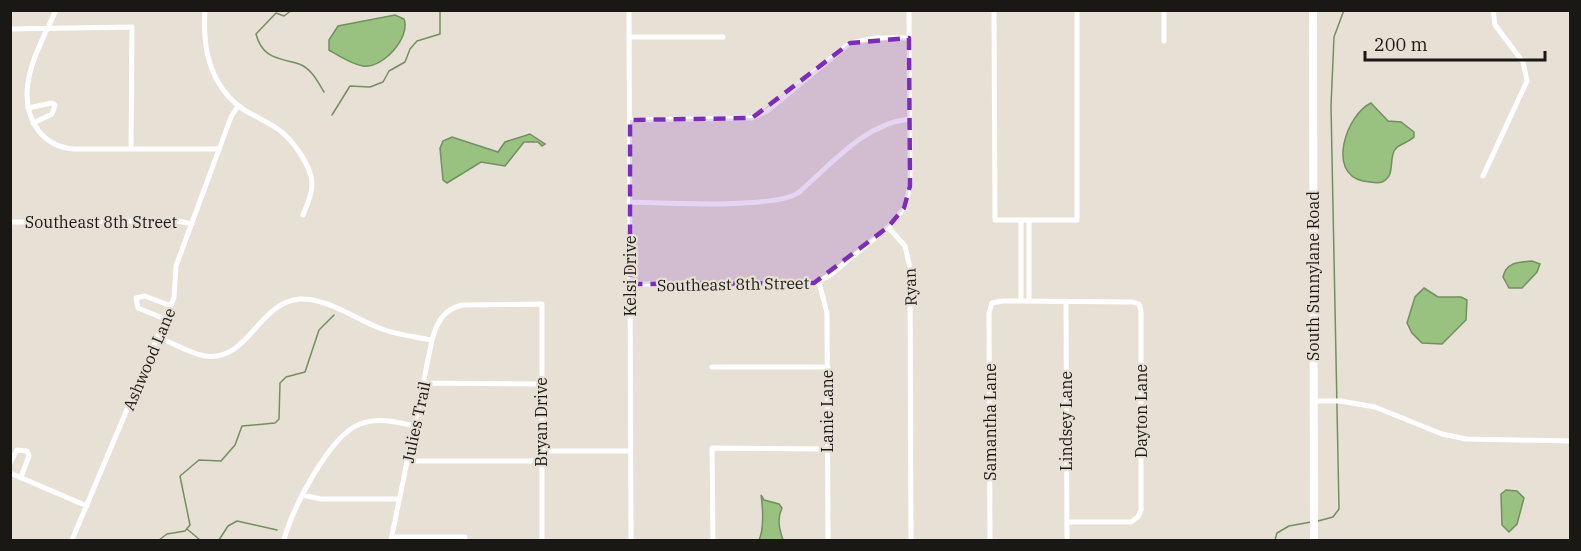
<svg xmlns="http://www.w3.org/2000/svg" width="1581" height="551" font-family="'IBM Plex Serif',serif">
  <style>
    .water { fill: #99c280; stroke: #738f60; stroke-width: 1.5 }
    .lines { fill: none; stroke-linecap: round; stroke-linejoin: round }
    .stream { stroke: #738f60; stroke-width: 1.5 }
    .street { stroke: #fff; stroke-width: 5 }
    .secondary { stroke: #fff; stroke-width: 8 }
    .marked { fill: #7b2cbf; fill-opacity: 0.2; stroke: #7b2cbf; stroke-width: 4.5; stroke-dasharray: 12 8; stroke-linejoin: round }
    .labels { text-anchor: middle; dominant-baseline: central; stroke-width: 4.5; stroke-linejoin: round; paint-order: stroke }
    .street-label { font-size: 16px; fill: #1a1814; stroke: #e7e0d5 }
  </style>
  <rect width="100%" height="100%" fill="#e7e0d5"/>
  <!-- water -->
  <path class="water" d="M395 15 404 19C411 38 382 69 363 66 351 64 339 56 329 50V40L338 26Z
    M1371 103 1388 121 1401 122 1414 132V137C1407 144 1395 144 1393 154 1390 164 1394 177 1382 182 1376 184 1369 182 1363 181 1326 173 1347 114 1371 103Z
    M530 134 545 144 542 146 538 142H524L505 166 481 162 447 183 443 180 440 148 443 141 452 137 498 152 505 142Z
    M1532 261 1540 264 1537 272 1522 288H1509L1503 277C1506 262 1519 262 1532 261Z
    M1424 288 1438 297H1461L1467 300 1466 320 1442 344 1422 343 1412 333 1407 323 1415 297Z
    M1506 490 1517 491 1524 498 1517 524 1509 532 1502 525 1501 494Z
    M761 495 764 500 779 504 782 508C777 519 779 528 783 540H759C764 530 763 508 761 495Z"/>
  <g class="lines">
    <!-- stream -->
    <path class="stream" d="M292 10 284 16 276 13 256 34C262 58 278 58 299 64 311 68 318 82 324 92
      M332 115 350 86 370 87 383 82 389 71 405 62 410 49 417 41 440 34V10
      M1318 521 1333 517 1339 509 1331 106 1334 37 1344 10
      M187 529 200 540
      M159 540 167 534 185 531 190 525 180 476 199 460 221 461 235 445 242 426 275 423 279 419 280 383 286 377 305 372 319 330 334 315
      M219 540 228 526 237 521 277 530
      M1275 540 1277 533 1289 526 1311 522"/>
    <!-- street -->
    <path class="street" d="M56 10C40 46 11 92 38 130 47 142 59 148 74 149H219
      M205 10C203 42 207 73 229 97 243 113 263 118 279 130 293 140 312 167 312 184 312 195 307 205 303 215
      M629 10 631 540
      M909 10 910 186 904 208 888 227 905 246 910 268 911 540
      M994 10 995 220H1077V10
      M1164 10V41
      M10 29 132 27 131 149
      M629 37H723
      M28 108 52 103 55 105 52 114 33 123
      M630 120 752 118 767 111 850 43 876 38H909
      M1483 176 1527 81 1523 62 1495 25 1493 10
      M629 202C664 203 773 209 798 193 832 164 864 124 909 119
      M1029 220V301
      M10 222 178 221 192 224
      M819 282 827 313 828 540
      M630 284 814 283 829 276 888 227
      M1021 301V220
      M1066 301 1067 540
      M165 319 138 308 136 298 145 296 171 306
      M158 337C173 343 189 353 205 356 249 362 258 302 300 299 328 298 357 320 382 329 398 335 416 337 432 340
      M712 367H828
      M424 383 541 384
      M1313 401H1340L1375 407 1442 434 1466 439 1570 441
      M542 451H630
      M408 461H541
      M10 463 17 450 27 451 29 456 21 477
      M10 473 87 506
      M302 495 321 499H399
      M392 537H465
      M72 540 174 298 176 266 231 117 238 106
      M284 540C291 510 330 435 360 424 379 417 397 422 415 426
      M391 540 432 340C437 322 443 310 462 305L542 304V540
      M713 540 712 448 827 449
      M990 540 989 313 992 303 1002 301 1133 302 1139 304 1141 311V510L1138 517 1131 522H1067"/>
    <!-- secondary -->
    <path class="secondary" d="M1313 10 1314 540"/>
  </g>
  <!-- marked area -->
  <path class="marked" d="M909 38 910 186 904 208 888 227 814 283 630 284V120L752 118 850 43Z"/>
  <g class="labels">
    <!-- street labels -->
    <g class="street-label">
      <text x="101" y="222">Southeast 8th Street</text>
      <text transform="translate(630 276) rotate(-90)">Kelsi Drive</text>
      <text transform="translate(1313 276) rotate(-90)">South Sunnylane Road</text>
      <text transform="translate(733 284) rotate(-1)">Southeast 8th Street</text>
      <text transform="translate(910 287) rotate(-92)">Ryan</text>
      <text transform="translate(149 359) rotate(-67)">Ashwood Lane</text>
      <text transform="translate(827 411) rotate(-90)">Lanie Lane</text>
      <text transform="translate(1141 411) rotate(-90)">Dayton Lane</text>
      <text transform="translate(1066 421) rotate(-90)">Lindsey Lane</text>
      <text transform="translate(416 422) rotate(-78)">Julies Trail</text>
      <text transform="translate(541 422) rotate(-90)">Bryan Drive</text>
      <text transform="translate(990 422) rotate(-90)">Samantha Lane</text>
    </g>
  </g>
  <!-- border -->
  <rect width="1581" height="551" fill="none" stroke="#1a1814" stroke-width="24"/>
  <!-- scale -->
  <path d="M1365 51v9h180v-9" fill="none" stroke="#1a1814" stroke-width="3"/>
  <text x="1374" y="51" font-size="18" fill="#1a1814" stroke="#e7e0d5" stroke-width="4.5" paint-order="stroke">200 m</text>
</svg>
